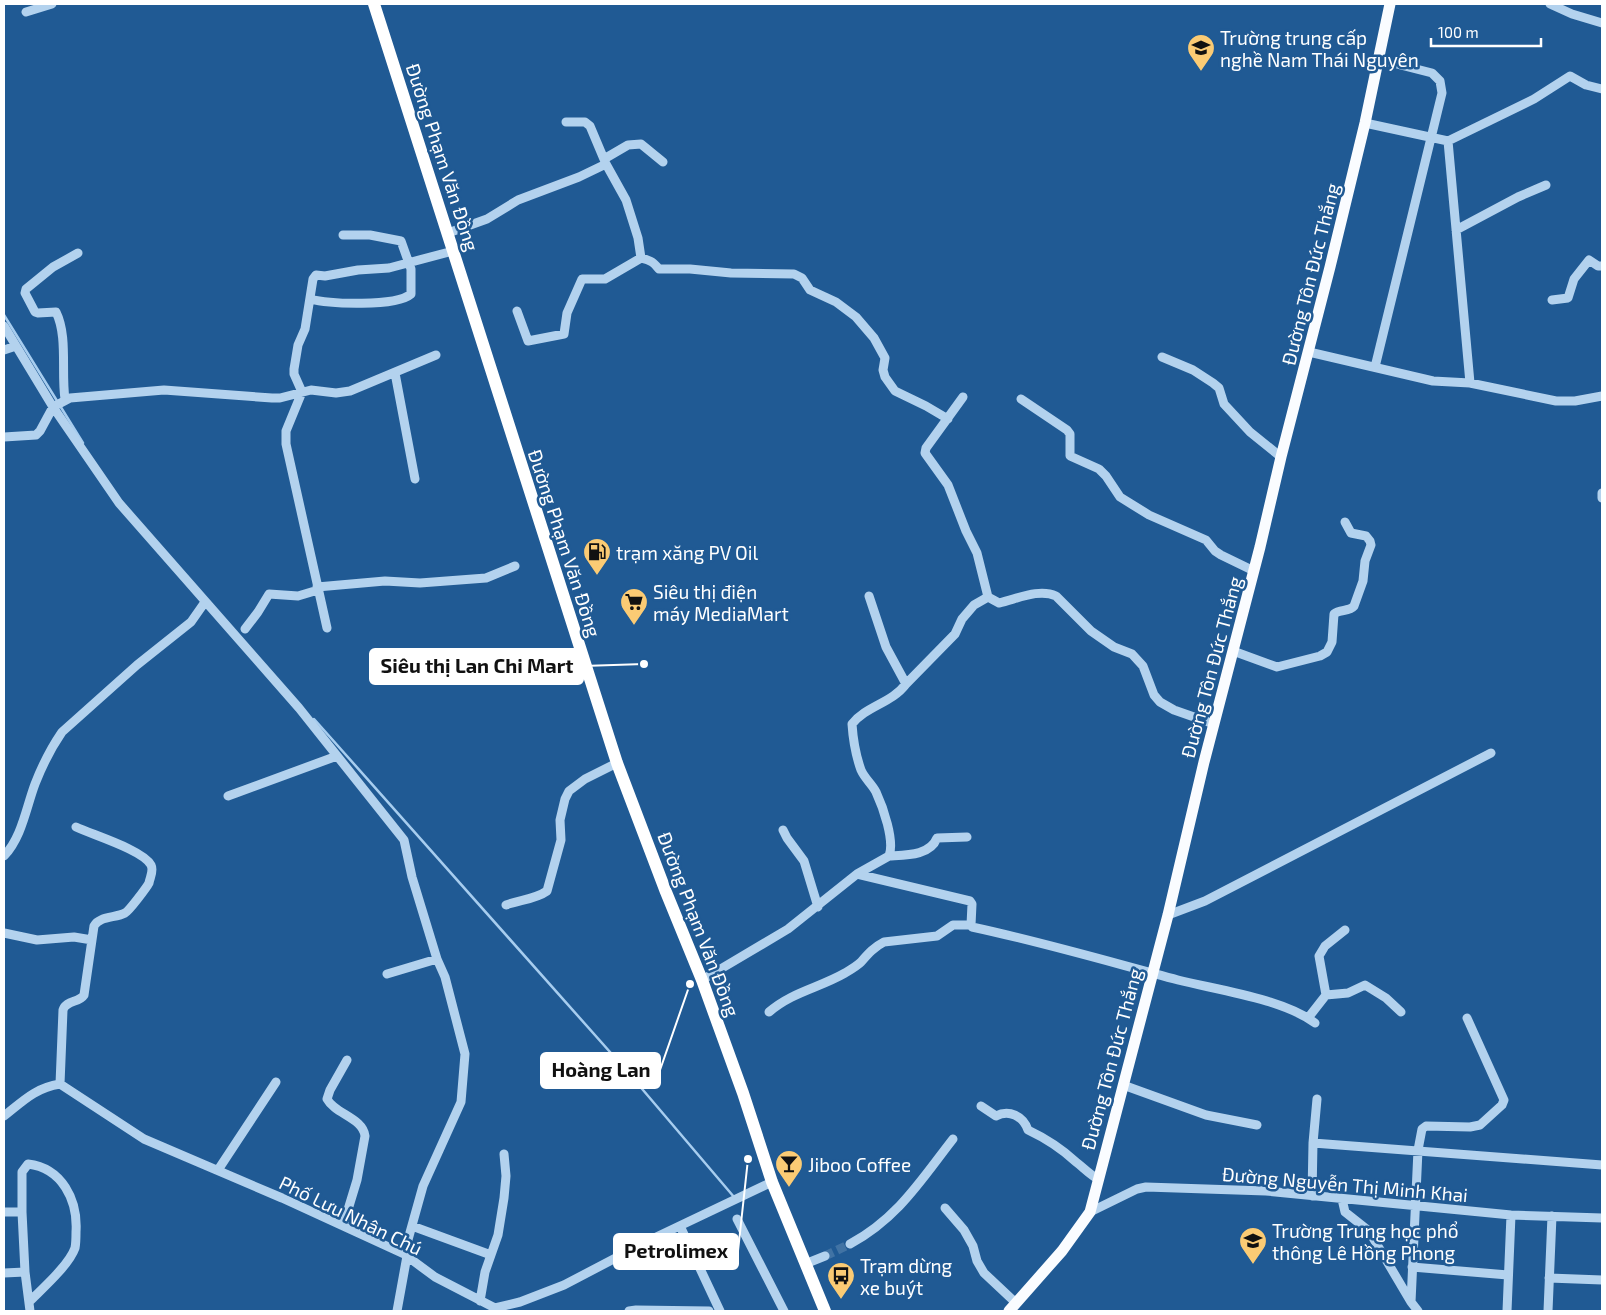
<svg xmlns="http://www.w3.org/2000/svg" width="1606" height="1315" font-family="'Exo 2',sans-serif">
  <style>
    .lines { fill: none; stroke-linecap: round; stroke-linejoin: round }
    .stream { stroke: #a7cdef; stroke-width: 2.5 }
    .minor-tunnel { stroke: #4173a4; stroke-width: 9; stroke-dasharray: 9 4.5; stroke-linecap: butt }
    .minor { stroke: #b3d2ee; stroke-width: 9 }
    .major { stroke: #fafcff; stroke-width: 11 }
    .highway { stroke: #fff; stroke-width: 12 }
    .labels { text-anchor: middle; dominant-baseline: central; stroke-width: 5; stroke-linejoin: round; paint-order: stroke }
    .poi-label { font-size: 19px; fill: #fff; stroke: #205a94; text-anchor: start }
    .street-label { font-size: 19px; fill: #fff; stroke: #205a94 }
    .leader { fill: none; stroke: #fff; stroke-width: 2 }
    .callout-dot { fill: #fff; stroke: #205a94; stroke-width: 2 }
    .callout { fill: #fff; stroke: #fff; stroke-width: 2 }
    .callout-label { font-size: 20px; text-anchor: middle; font-weight: bold; fill: #111 }
  </style>
  <rect width="100%" height="100%" fill="#205a94"/>
  <g class="lines">
    <!-- stream -->
    <path class="stream" d="M4 315 83 443
      M314 719 626 1070 734 1197"/>
    <!-- minor-tunnel -->
    <path class="minor-tunnel" d="M825 1256 850 1244"/>
    <!-- minor -->
    <path class="minor" d="M1550 4 1572 14 1602 23
      M26 12 52 4
      M566 122H585L590 126 606 164 626 200 638 238 641 258
      M1365 123 1448 141 1534 99 1570 76 1586 85 1602 89
      M1448 141 1470 383
      M604 159 628 145 641 144 663 162
      M1456 230 1518 197 1546 185
      M448 233 487 219 518 200 579 177 606 164
      M310 299C329 304 396 307 411 294V269L401 241 370 235H343
      M1552 300 1568 298 1574 279 1589 260 1598 266H1602
      M517 311 528 341 564 334 567 313 582 279H605L641 258C652 261 653 262 659 269H690L731 273 794 274 802 278 810 290 836 302 856 317 874 338 885 358 883 370 885 377 895 391 926 406 948 419
      M4 326 53 407 119 503 299 708 404 840 412 877 437 959 445 977 465 1054 461 1102 423 1186 404 1254
      M4 350 16 346
      M1309 352 1433 381 1470 383 1556 401H1575L1602 396
      M1162 357 1193 370 1213 383 1219 388 1224 404 1250 432 1281 457
      M1375 367 1442 93 1440 81 1432 73 1377 59
      M395 373 415 479
      M963 397 926 448 925 453 948 485 966 531 977 553 988 597 999 603C1017 599 1039 588 1056 596L1091 631 1114 647 1132 654 1143 666 1154 695 1160 702 1174 710 1214 724
      M65 399C61 372 68 336 56 312L38 313 35 312 25 293 26 289 53 267 78 253
      M1021 399 1067 430 1070 434V456L1099 469 1106 476 1120 497 1149 515 1206 540 1215 551 1221 555 1254 571
      M4 437 36 435 40 431 53 407 70 398 164 390 272 398H280L311 390 336 393 350 391 436 355
      M1602 493V498
      M317 587 385 581 420 583 486 578 515 566
      M869 596 886 647 906 684
      M327 628 286 444V431L302 392 294 374V369L298 345 305 329 313 279 316 275 325 276 358 270 389 268 453 251
      M245 629 258 612 269 594 298 596 318 590
      M1233 651 1277 667 1320 656 1327 652 1332 642 1334 614C1340 609 1349 612 1354 606L1363 581 1365 561 1371 545 1370 541 1366 536 1351 533 1345 522
      M228 796 337 756
      M783 830 787 838 804 861 818 907
      M4 856C22 837 26 808 35 784 42 766 51 748 62 732L137 665 191 622 205 602
      M889 856C905 855 930 856 937 838L967 837
      M857 874 970 901 972 904 971 925 972 927C1042 942 1110 962 1178 980 1218 990 1283 999 1315 1023
      M506 905C520 900 536 899 547 891L561 840 560 820 565 799 569 791 585 779 617 763
      M1168 915 1205 901 1491 753
      M4 933 37 940 74 937 92 940
      M387 974 437 959
      M702 980 788 929 857 874 889 856C895 841 883 807 876 792 872 784 865 779 861 770 856 756 853 739 852 724 866 706 892 703 906 684L955 634 962 619 974 605 988 597
      M1326 995 1348 993 1365 985 1386 998 1401 1012
      M1326 995 1319 956 1325 946 1345 930
      M769 1012C792 992 819 988 845 973 850 970 857 966 861 962 868 954 874 947 884 942L937 936 953 925H971
      M1308 1018 1326 995
      M60 1084 63 1010C66 1000 79 1003 84 995L94 926C99 916 116 918 125 913 129 911 147 887 149 883 150 877 154 871 151 865 143 850 93 835 76 827
      M1123 1085 1206 1115 1257 1125
      M981 1106 996 1116C1009 1109 1023 1116 1028 1130 1045 1138 1062 1149 1076 1162 1084 1168 1089 1174 1098 1179
      M4 1116C23 1101 35 1088 60 1084L144 1139 282 1198 404 1254 435 1277 495 1308 520 1302 564 1285 650 1240 772 1182
      M1313 1143 1602 1165
      M218 1170 276 1082
      M1312 1196 1313 1143 1317 1099
      M1342 1199 1345 1212 1369 1231 1411 1302
      M945 1208 964 1230 973 1246 977 1261 984 1273 1016 1303
      M4 1212H22
      M1090 1212 1137 1189 1146 1187 1266 1191 1511 1215 1602 1218
      M737 1219 784 1311
      M343 1226 357 1180 365 1136C363 1118 335 1114 327 1099L330 1090 347 1060
      M412 1226 491 1255
      M680 1226 720 1311
      M850 1244C898 1218 921 1180 953 1139
      M805 1264 825 1256
      M1412 1267 1508 1275
      M4 1273 25 1272
      M1549 1278 1602 1280
      M30 1301C43 1288 69 1265 75 1248 76 1243 76 1237 76 1232 78 1200 62 1168 28 1164L22 1172V1212L25 1272 30 1311
      M480 1301 485 1272 498 1235 504 1198 506 1176 504 1154
      M397 1311 407 1256
      M629 1311 636 1310 709 1311
      M1418 1311 1411 1302 1418 1150 1422 1129 1426 1126 1470 1127 1480 1125 1502 1105 1504 1100 1467 1018
      M1507 1311 1511 1215
      M1548 1311 1552 1216"/>
    <!-- major -->
    <path class="major" d="M1009 1311 1062 1251 1090 1212 1168 915 1204 762 1260 547 1281 457 1330 267 1365 123 1390 4"/>
    <!-- highway -->
    <path class="highway" d="M374 4 617 763 666 892 702 980 743 1093 772 1182 825 1311"/>
  </g>
  <!-- icons -->
  <defs>
    <symbol id="university-pin" viewBox="-11 -11 22 30"><path d="M0 17L-7.5 6A9.5 9.5 0 1 1 7.5 6Z" fill="#fbcb74" stroke="#205a94"/><path d="M0-5L7-2L0 1L-7-2ZM-4 1L0 2.5L4 1V4Q0 6-4 4Z" fill="#111"/></symbol>
    <symbol id="fuel-pin" viewBox="-11 -11 22 30"><path d="M0 17L-7.5 6A9.5 9.5 0 1 1 7.5 6Z" fill="#fbcb74" stroke="#205a94"/><path d="M-5.5-6h7V0h2V4h1.3V-2.5L3-4.5l.8-.8L6-3V5H2.5V1h-1V6h-7ZM-4.2-4.7v3.2H.2V-4.7Z" fill="#111"/></symbol>
    <symbol id="supermarket-pin" viewBox="-11 -11 22 30"><path d="M0 17L-7.5 6A9.5 9.5 0 1 1 7.5 6Z" fill="#fbcb74" stroke="#205a94"/><path d="M-6-5.5h2.5l.6 2H6L4.5 2H-2.5L-4.4-4H-6ZM-1.5 3.2a1.3 1.3 0 1 0 .1 0ZM3 3.2a1.3 1.3 0 1 0 .1 0Z" fill="#111"/></symbol>
    <symbol id="bar-pin" viewBox="-11 -11 22 30"><path d="M0 17L-7.5 6A9.5 9.5 0 1 1 7.5 6Z" fill="#fbcb74" stroke="#205a94"/><path d="M-6-5H6L.8 .8V4.5H3.5V6h-7V4.5H-.8V.8Z" fill="#111"/></symbol>
    <symbol id="school-pin" viewBox="-11 -11 22 30"><path d="M0 17L-7.5 6A9.5 9.5 0 1 1 7.5 6Z" fill="#fbcb74" stroke="#205a94"/><path d="M0-5L7-2L0 1L-7-2ZM-4 1L0 2.5L4 1V4Q0 6-4 4Z" fill="#111"/></symbol>
    <symbol id="bus-pin" viewBox="-11 -11 22 30"><path d="M0 17L-7.5 6A9.5 9.5 0 1 1 7.5 6Z" fill="#fbcb74" stroke="#205a94"/><path d="M-5-6H5V4H4V6H2V4H-2V6H-4V4H-5ZM-3.5-4V0h7V-4ZM-3.5 1.2v1.5H-2V1.2ZM2 1.2v1.5H3.5V1.2Z" fill="#111"/></symbol>
  </defs>
  <g fill-rule="evenodd">
    <use href="#university-pin" x="1185" y="32" width="32" height="43"/>
    <use href="#fuel-pin" x="581" y="536" width="32" height="43"/>
    <use href="#supermarket-pin" x="618" y="586" width="32" height="43"/>
    <use href="#bar-pin" x="773" y="1148" width="32" height="43"/>
    <use href="#school-pin" x="1237" y="1225" width="32" height="43"/>
    <use href="#bus-pin" x="825" y="1260" width="32" height="43"/>
  </g>
  <g class="labels">
    <!-- poi labels -->
    <g class="poi-label">
      <text x="1220" y="37">Trường trung cấp<tspan x="1220" dy="22">nghề Nam Thái Nguyên</tspan></text>
      <text x="616" y="552">trạm xăng PV Oil</text>
      <text x="653" y="591">Siêu thị điện<tspan x="653" dy="22">máy MediaMart</tspan></text>
      <text x="808" y="1164">Jiboo Coffee</text>
      <text x="1272" y="1230">Trường Trung học phổ<tspan x="1272" dy="22">thông Lê Hồng Phong</tspan></text>
      <text x="860" y="1265">Trạm dừng<tspan x="860" dy="22">xe buýt</tspan></text>
    </g>
    <!-- street labels -->
    <g class="street-label">
      <text transform="translate(443 157) rotate(72)">Đường Phạm Văn Đồng</text>
      <text transform="translate(1310 274) rotate(-76)">Đường Tôn Đức Thắng</text>
      <text transform="translate(565 543) rotate(72)">Đường Phạm Văn Đồng</text>
      <text transform="translate(1211 667) rotate(-75)">Đường Tôn Đức Thắng</text>
      <text transform="translate(699 924) rotate(69)">Đường Phạm Văn Đồng</text>
      <text transform="translate(1111 1059) rotate(-75)">Đường Tôn Đức Thắng</text>
      <text transform="translate(1345 1184) rotate(5)">Đường Nguyễn Thị Minh Khai</text>
      <text transform="translate(351 1215) rotate(26)">Phố Lưu Nhân Chú</text>
    </g>
  </g>
  <!-- callouts -->
  <path class="leader" d="M644 664L583 666M690 984L660 1070M748 1159L738 1251"/>
  <g class="callout-dot">
    <circle cx="644" cy="664" r="5"/>
    <circle cx="690" cy="984" r="5"/>
    <circle cx="748" cy="1159" r="5"/>
  </g>
  <g class="callout">
    <rect x="370" y="649" width="213" height="35" rx="5"/>
    <rect x="541" y="1053" width="119" height="35" rx="5"/>
    <rect x="614" y="1234" width="124" height="35" rx="5"/>
  </g>
  <g class="callout-label">
    <text x="477" y="673">Siêu thị Lan Chi Mart</text>
    <text x="601" y="1077">Hoàng Lan</text>
    <text x="676" y="1258">Petrolimex</text>
  </g>
  <!-- border -->
  <rect width="1606" height="1315" fill="none" stroke="#ffffff" stroke-width="10"/>
  <!-- scale -->
  <path d="M1431 38v8h110v-8" fill="none" stroke="#ffffff" stroke-width="2.5"/>
  <text x="1438" y="38" font-size="15" fill="#ffffff" stroke="#205a94" stroke-width="4" paint-order="stroke">100 m</text>
</svg>
